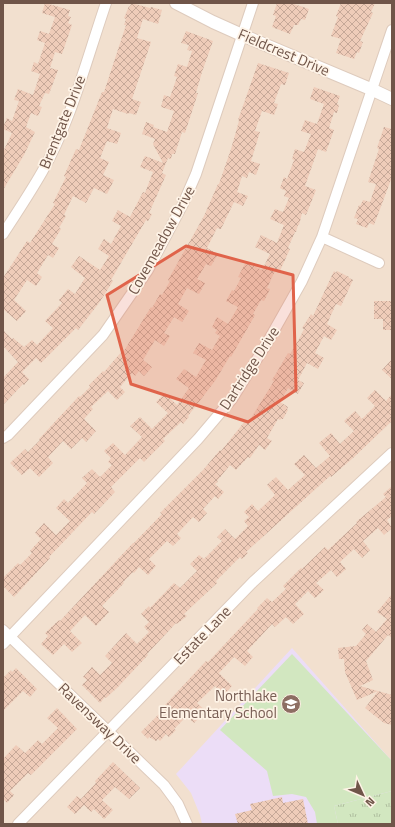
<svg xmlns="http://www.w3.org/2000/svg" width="395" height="827" font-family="'Titillium Web',sans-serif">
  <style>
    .residential { fill: #f2e0cf }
    .education { fill: #ecddf7 }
    .grass { fill: #d2e7c0 }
    .park { fill: url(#park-tufts) }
    .building { fill: url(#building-cross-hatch) }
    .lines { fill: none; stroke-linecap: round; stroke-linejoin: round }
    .minor-casing { stroke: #decbbd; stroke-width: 12 }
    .tertiary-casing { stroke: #decbbd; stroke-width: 14 }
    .minor { stroke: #fff; stroke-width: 10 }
    .tertiary { stroke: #fff; stroke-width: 12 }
    .marked { fill: #e0634a; fill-opacity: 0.2; stroke: #e0634a; stroke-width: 3; stroke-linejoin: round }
    .labels { text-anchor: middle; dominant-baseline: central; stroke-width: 3.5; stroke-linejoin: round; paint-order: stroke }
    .street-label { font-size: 15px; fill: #705549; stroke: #fef3e6 }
    .education-label { font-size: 15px; fill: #785e54; stroke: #fef3e6; text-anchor: end }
  </style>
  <defs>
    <pattern id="park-tufts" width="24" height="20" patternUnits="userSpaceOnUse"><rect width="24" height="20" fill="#d2e7c0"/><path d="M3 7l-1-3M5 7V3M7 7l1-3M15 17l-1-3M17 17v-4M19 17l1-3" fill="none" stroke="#afbe9e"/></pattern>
    <pattern id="building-cross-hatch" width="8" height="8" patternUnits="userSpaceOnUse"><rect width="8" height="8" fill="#efccb9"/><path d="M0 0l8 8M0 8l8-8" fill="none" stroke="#c6a898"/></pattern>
  </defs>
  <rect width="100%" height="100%" fill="#fbefe0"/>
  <!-- residential -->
  <path class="residential" d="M3 3H392V824H3Z"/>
  <!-- education -->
  <path class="education" d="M292 648 392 761V824H202L200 815 191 793 176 774Z"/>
  <!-- grass -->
  <path class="grass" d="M292 654 392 761V791L334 806 338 824H317L315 812 306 797 292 794 273 796 267 771 220 730Z"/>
  <!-- park -->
  <path class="park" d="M392 791V823L338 824 334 806Z"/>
  <!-- building -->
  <path class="building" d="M45 3 70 10 68 16 71 17 68 23 72 25 62 54 55 52 50 68 58 70 49 94 45 93 39 106 42 107 38 116 31 113 26 127 35 132 24 155 3 190V152L12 133 3 129V127L7 118 12 121 19 101 14 100 18 89 33 95 40 74 31 71 34 62 38 64 45 43 37 40 40 31 49 34 55 17 42 13Z
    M131 3 150 8 151 7 162 10 158 24 143 19 137 38 151 42 132 99 141 102 136 115 129 113 128 114 113 109 107 128 121 133 117 144 107 141 100 158 109 162 103 175 114 180 107 194 94 188 86 203 73 196 64 215 66 216 59 228 61 229 52 244 59 248 53 258 48 255 37 273 42 277 36 286 27 280 14 300 26 311 17 321 3 309V278L27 241 30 243 55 204 53 203 66 177 64 176 76 149 79 150 102 92H104L126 25H124L126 19 124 18 129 6 130 7Z
    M277 3H291L309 9 305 20 301 19 298 25H294L290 34 272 27 276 16 273 15Z
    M341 3H375L371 12 373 13 360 41 363 42 359 53 357 52 354 59 336 53 341 39 331 36 338 17 336 16Z
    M186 31 213 41 202 72 196 93H198L185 133 182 132 175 154H172L171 159 168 158 162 173 166 175 149 213 152 214 148 221 146 220 111 280 113 281 99 303 78 330 76 328 41 363 36 358 22 372 29 379 24 385 23 384 3 405V378L18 362 3 346V330L12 339 13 338 24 347 32 340 37 345 53 328 45 321 62 303 59 300 68 289 75 294 85 278 71 267 79 256 100 270 109 256 98 249 104 239 111 244 121 226 112 221 118 210 130 217 143 192 145 193 153 172 140 167 145 156 163 163 153 144 155 139 142 134 146 122 154 125 153 127 167 132 174 111 161 107 164 95 170 97 177 77 174 76 178 64 187 67 192 51 187 50 189 45 181 43Z
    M258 63 289 73 285 85 281 84 274 103 278 104 274 115 262 111 255 131 260 132 251 161 260 164 256 175 249 172 247 178 242 176 237 192 248 196 243 206 234 202 221 229 217 228 207 248 218 254 211 266 206 264 197 279 205 283 199 294 187 288 178 304 189 311 182 322 174 317 164 333 170 336 164 346 155 340 143 360 152 367 144 376 139 371 135 376 132 373 120 387 125 392 117 400 108 391 91 407 93 409 84 419 96 431 86 442 82 438 71 449 63 441 48 457 53 463 39 477 30 468 22 475 10 463 25 449 28 452 40 440 39 439 79 396 80 397 90 387 89 385 103 371 104 372 123 350 124 351 151 307 152 308 160 294 162 295 170 281 168 280 204 216 218 184H219L231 149 239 121 238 120Z
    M314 87 340 96 337 104 339 105 337 113 334 112 329 128 334 130 326 152 318 149 305 186 316 190 306 215 302 213 299 225H298L296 232H295L288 248 290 249 279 273 275 271 267 288 270 289 264 301 261 300 253 314 255 315 231 357 230 356 215 381 188 416 189 417 183 424 181 422 163 439 165 441 144 462 140 458 111 487 115 492 94 514 92 512 49 557 50 558 14 597 3 586V578L18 563 20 565 32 553 30 551 41 539 35 533 44 523 56 535 70 521 56 508 64 499 68 503 87 483 82 478 92 469 100 477 112 465 108 462 111 458 104 451 113 443 125 455 142 437 130 426 140 417 152 429 168 413 156 402 165 393 177 405 189 388 176 379 184 369 196 377 206 360 193 353 199 343 212 350 220 336 215 333 217 330 212 327 217 317 228 324 238 307 226 301 232 290 234 291 241 278 238 277 246 262 262 270 270 254 255 247 261 235 277 243 284 225 270 219 275 209 283 212 289 198 284 196 286 191 280 188 284 177 287 179 294 160 292 159 295 149 304 152 311 134 301 131 305 120 317 124 324 104 310 99Z
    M384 127 392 129V177L374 225 369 223 367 228 356 224 358 219 354 218 359 205 360 206 363 200 370 202 376 184 368 182 379 149 377 148Z
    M334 271 336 273 337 271 349 277V278L353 280 341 306 336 304 327 324 337 330 331 340 324 336 315 353 324 358 318 369 307 363 298 380 304 383 298 394 288 388 280 402 288 407 287 409 288 410 283 419H281L280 420 278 419 267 438 272 441 265 450 259 445 250 458 248 457 236 470 230 465 217 481 218 482 215 484 224 492 218 499 215 496 203 509 207 513 199 522 193 517 177 534 181 538 173 546 167 541 149 559 156 566 148 575 139 567 134 573 133 572 123 582 124 583 102 606 109 612 96 626 85 615 70 631 82 643 72 652 64 644 53 655 41 644 48 636 45 633 59 620 60 621 133 543H134L162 514 160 513 204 469 220 450 221 451 245 421 248 423 274 381 272 380 277 372 288 353 290 354 300 337 304 329 302 328 311 314 313 316Z
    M374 301H392V330H383V319H374Z
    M392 359V379L382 370Z
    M375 390 386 401 392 394V421L353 458 331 477 330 476 246 552 248 553 242 559 240 557 216 581 217 583 184 614 187 616 177 624 176 623 147 654 148 655 117 688 106 698 105 697 100 703 82 685 87 680 83 677 92 667 100 675 112 663 105 656 126 633 137 644 149 632 144 627 149 622 141 614 149 606 150 608 174 583 180 588 197 571 190 564 199 555 204 559 222 541 217 537 225 529 235 539 248 526 244 521 249 517 244 512 252 504 258 511 275 495 267 485 276 477 288 490 305 475 294 464 304 455 316 468 330 456 319 443 331 433 340 444 354 431 344 421 355 411 362 419 375 406 367 398Z
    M392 486V516L387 520 392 528 384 535 378 528 363 541 370 550 362 558 354 549 340 562 346 569 337 577 331 570 316 583 324 590 315 598 308 591 295 604 304 614 293 624 286 617 275 627 272 624 247 651 253 657 245 666 234 657 219 673 232 686 224 695 215 686 197 703 206 711 194 723 187 716 174 729 176 730 169 737 166 734 160 741 158 739 156 741 149 737 148 739 141 732 167 706 165 705 206 661 208 662 258 609 257 608 267 598 272 602 286 589 283 586 301 568 302 569 325 547 328 550 357 523 356 522 386 497 383 494Z
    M392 594V638L388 635 366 661 373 680 360 686 392 695V725L384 723 365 708 378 691 357 700 345 672 344 659H339L338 648 356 646 366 634 362 630 367 624 376 632 387 619 377 612Z
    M16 668 37 689 30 697 23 691 3 711V678L11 670 12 672Z
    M57 708 77 729 31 775 28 773 10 791 14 795 7 803 3 799V759L16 745 25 753 38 740 42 744 58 728 47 718Z
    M113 762 140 788 129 799 115 787 102 800 113 810 104 819 94 809 91 812 84 805 75 814 67 807 77 796 81 799 96 783 95 781Z
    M282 797 283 803 303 799 308 824H238L235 814 252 810 250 804Z"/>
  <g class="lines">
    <defs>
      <path id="minor" d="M3 234C16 214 30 193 42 172 71 122 87 58 106 3
        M322 237 379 263
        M3 438 8 435 103 335 148 270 183 204 196 174 253 3
        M3 630 164 785 178 804 187 824
        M3 644 198 439 232 399 267 343 302 281 322 237 392 30
        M18 824 253 582 392 453"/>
      <path id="tertiary" d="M176 3 213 22 242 35 373 90 392 99"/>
    </defs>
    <!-- minor casing -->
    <use href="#minor" class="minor-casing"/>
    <!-- tertiary casing -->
    <use href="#tertiary" class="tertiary-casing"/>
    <!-- minor -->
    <use href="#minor" class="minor"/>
    <!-- tertiary -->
    <use href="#tertiary" class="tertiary"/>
  </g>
  <!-- marked area -->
  <path class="marked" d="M186 246 293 275 296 390 248 422 131 384 107 295Z"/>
  <!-- icons -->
  <defs>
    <symbol id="school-disc" viewBox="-11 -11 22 22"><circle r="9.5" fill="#8d6e63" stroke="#fef3e6"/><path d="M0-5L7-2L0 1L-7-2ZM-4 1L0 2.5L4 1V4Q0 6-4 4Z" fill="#fff"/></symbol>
  </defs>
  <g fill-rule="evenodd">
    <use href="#school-disc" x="280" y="693" width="22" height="22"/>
  </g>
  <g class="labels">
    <!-- street labels -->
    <g class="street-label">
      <text transform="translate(284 52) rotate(23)">Fieldcrest Drive</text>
      <text transform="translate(62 122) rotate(-68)">Brentgate Drive</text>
      <text transform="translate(161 240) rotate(-61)">Covemeadow Drive</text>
      <text transform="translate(249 368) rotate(-57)">Dartridge Drive</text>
      <text transform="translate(202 635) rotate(-46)">Estate Lane</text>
      <text transform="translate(100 723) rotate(44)">Ravensway Drive</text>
    </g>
    <!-- education labels -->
    <g class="education-label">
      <text x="277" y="695">Northlake<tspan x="277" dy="17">Elementary School</tspan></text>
    </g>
  </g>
  <!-- border -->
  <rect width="395" height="827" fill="none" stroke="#705549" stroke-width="8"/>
  <!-- north arrow -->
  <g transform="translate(363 795) rotate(134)" stroke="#fef3e6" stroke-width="3" paint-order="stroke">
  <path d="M0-3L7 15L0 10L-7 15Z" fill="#705549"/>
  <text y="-6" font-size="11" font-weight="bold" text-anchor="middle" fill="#705549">N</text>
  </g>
</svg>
